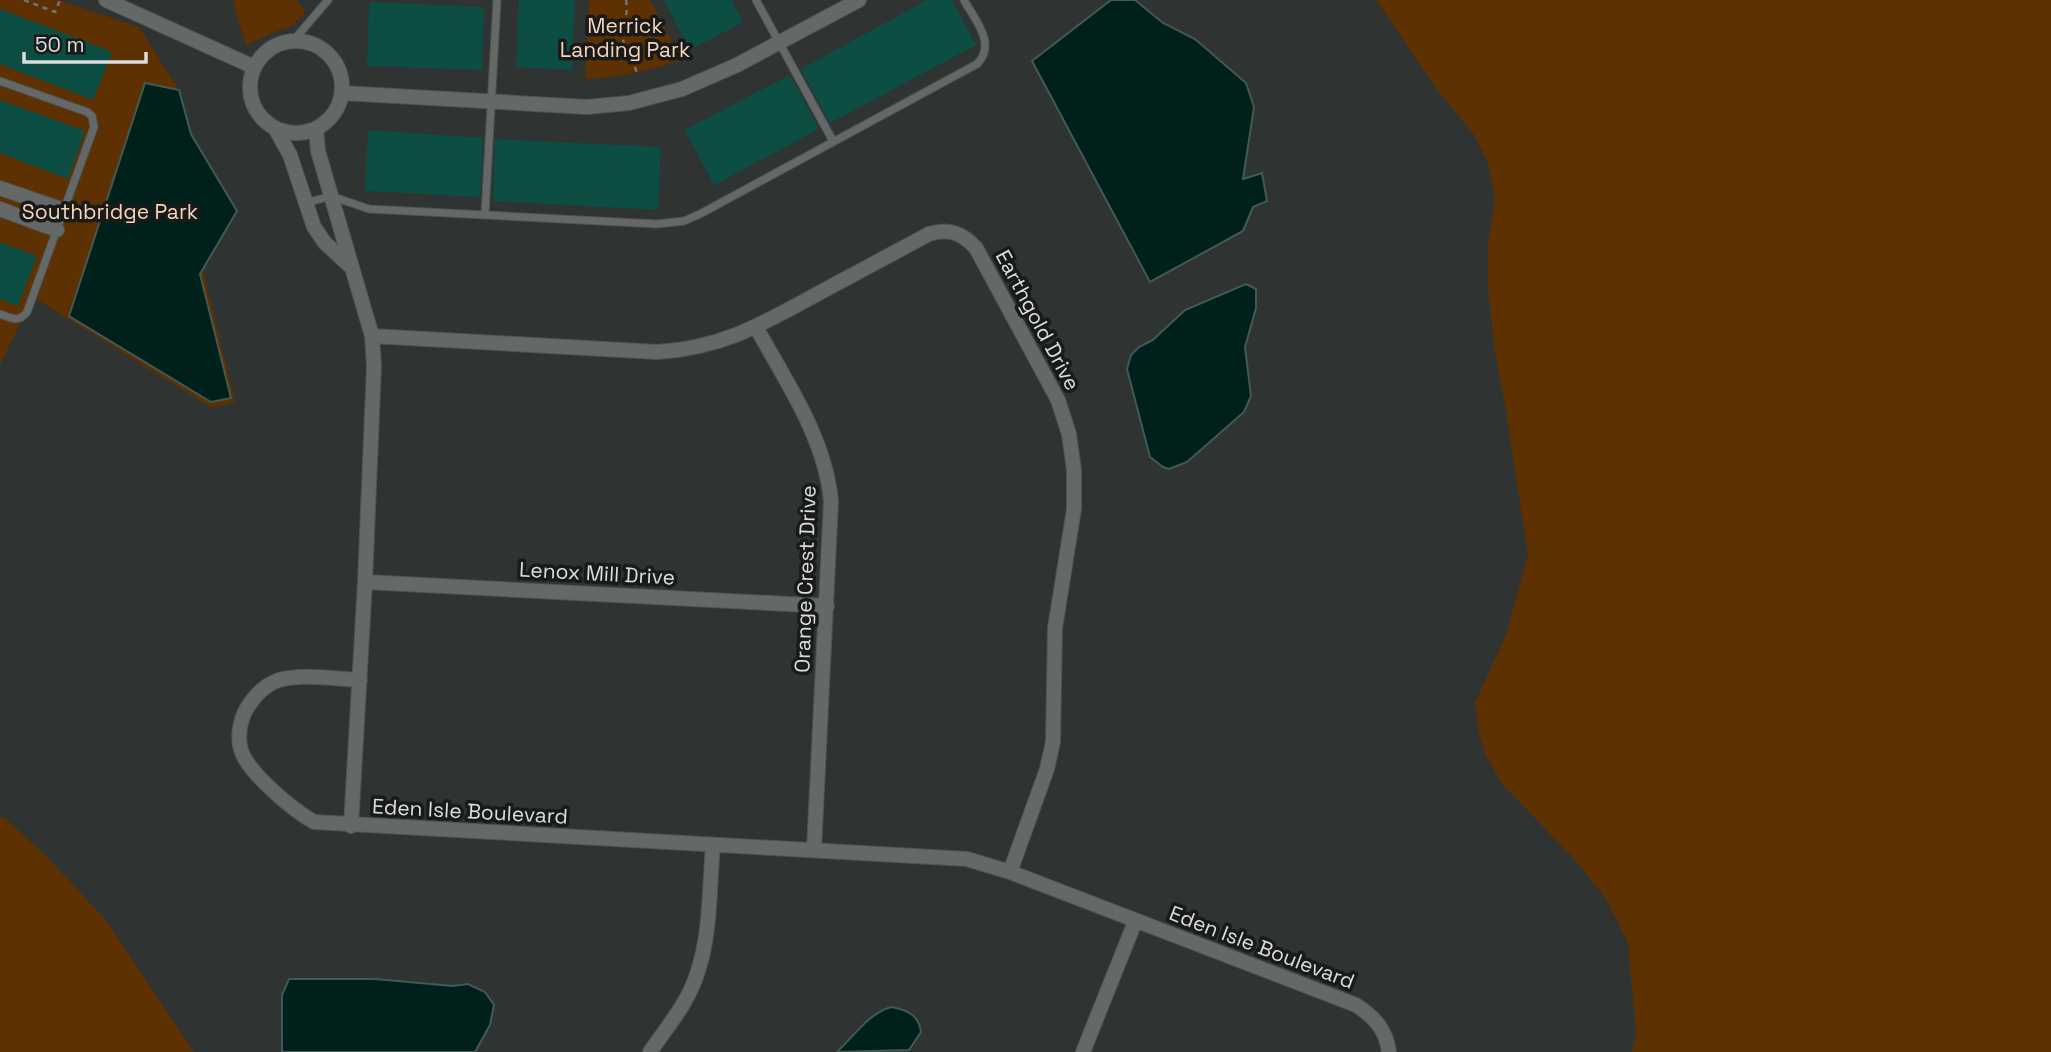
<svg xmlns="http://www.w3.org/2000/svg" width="2051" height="1052" font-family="'Space Grotesk',sans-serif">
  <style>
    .green { fill: #5e3103 }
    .water { fill: #00211b; stroke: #425a56; stroke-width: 2 }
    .building { fill: #0d4e44 }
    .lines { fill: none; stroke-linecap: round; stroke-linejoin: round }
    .lane-casing { stroke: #4e5251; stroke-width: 9 }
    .street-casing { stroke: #4e5251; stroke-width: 16 }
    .path { stroke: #727574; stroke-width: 2.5; stroke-dasharray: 5 5; stroke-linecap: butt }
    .lane { stroke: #646867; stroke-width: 7 }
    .street { stroke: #646867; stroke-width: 14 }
    .labels { text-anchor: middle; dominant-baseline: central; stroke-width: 7; stroke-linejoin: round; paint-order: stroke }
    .park-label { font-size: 21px; fill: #f9d5b9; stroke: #191a1a }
    .street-label { font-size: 21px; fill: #dcdede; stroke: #191a1a }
  </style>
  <rect width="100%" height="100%" fill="#2f3332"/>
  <!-- green -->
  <path class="green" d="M0 0H58L139 27 179 90 191 134 237 211 203 270 235 402 212 408 33 297 0 365Z
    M234 0H299L297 2 304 9V14L290 27 277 31 246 45 234 6Z
    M589 0H650L682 60C650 70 619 78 585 79Z
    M1376 0H2051V1052H1632L1636 1033 1628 943 1607 900 1575 860 1503 785 1485 754 1479 733 1475 703 1506 635 1528 555 1505 405 1494 345 1488 288V246L1495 198 1488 163 1474 135 1436 88Z
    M0 817 5 818 48 858 105 919 194 1052H0Z"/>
  <!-- water -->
  <path class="water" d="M1111 0H1135L1163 23 1195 39 1246 83 1254 107 1243 179 1262 173 1267 201 1253 207 1243 231 1150 282 1032 61Z
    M145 83 179 90 191 134 237 211 200 274 231 398 211 402 69 316Z
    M1246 284 1256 289V308L1245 347 1251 396 1244 412 1187 462 1169 469 1163 467 1150 457 1127 369 1131 355 1139 347 1153 340 1185 310Z
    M289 979H375L453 986 468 984 485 992 494 1005 490 1025 475 1052H282V995Z
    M892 1007C907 1010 919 1015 921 1032L909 1050 837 1052C853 1037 871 1011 892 1007Z"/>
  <!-- building -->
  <path class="building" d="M519 0H575L572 70 516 67Z
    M664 0H731L743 22 690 50Z
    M927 0H952L976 45 830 123 801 69Z
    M369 2 484 7 482 70 367 66Z
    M0 9 112 52 93 100 0 64Z
    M790 75 819 129 714 185 685 130Z
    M0 100 85 131 68 179 0 153Z
    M368 130 483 138 480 197 365 191Z
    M495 139 661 147 658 210 493 201Z
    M0 242 37 256 18 306 0 299Z"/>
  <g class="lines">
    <defs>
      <path id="lane" d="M756 0 833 141
        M294 40 328 0
        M0 81 87 112 92 116 94 127 27 312C19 323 11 318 0 314
        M306 203 331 196 369 209 657 224 684 221 700 214 977 64C997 44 975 20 964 0
        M485 214 497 0"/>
      <path id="street" d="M106 0 254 67
        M250 87a46 46 0 1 1 92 0a46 46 0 1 1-92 0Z
        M342 93 587 107 629 103 682 89 737 65 859 0
        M275 128 290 155 314 227 325 243 349 265
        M316 129 318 151 372 336 374 366 365 582 351 826
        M0 188 64 210
        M0 209 57 230
        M756 327C786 382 825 437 831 501L814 850
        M372 336 657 352C723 348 762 324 819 293 855 274 892 254 929 234 949 228 962 233 976 248L1058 400 1069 434 1074 470V509L1055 628 1053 742 1047 769 1010 872
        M365 582 827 606
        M360 680C335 679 303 673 279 680 264 685 255 695 247 708 240 720 237 737 241 750 248 773 293 810 314 822L967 859 1010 872 1356 1005C1374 1017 1386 1029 1389 1052
        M650 1052C667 1027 688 1003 697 974 711 934 709 888 713 846
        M1083 1052 1135 922"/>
    </defs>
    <!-- lane casing -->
    <use href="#lane" class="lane-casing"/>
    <!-- street casing -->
    <use href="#street" class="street-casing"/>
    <!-- path -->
    <path class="path" d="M24 0 55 12 60 0
      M626 0C629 15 622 26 623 39 624 53 636 62 637 76"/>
    <!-- lane -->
    <use href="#lane" class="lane"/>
    <!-- street -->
    <use href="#street" class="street"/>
  </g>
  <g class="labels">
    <!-- park labels -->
    <g class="park-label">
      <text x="625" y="25">Merrick<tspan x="625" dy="24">Landing Park</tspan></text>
      <text x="110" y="211">Southbridge Park</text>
    </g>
    <!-- street labels -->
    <g class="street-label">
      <text transform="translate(1038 320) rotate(62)">Earthgold Drive</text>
      <text transform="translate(597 573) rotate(3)">Lenox Mill Drive</text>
      <text transform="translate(805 579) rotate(-88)">Orange Crest Drive</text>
      <text transform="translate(470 811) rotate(3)">Eden Isle Boulevard</text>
      <text transform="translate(1262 947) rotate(21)">Eden Isle Boulevard</text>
    </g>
  </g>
  <!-- scale -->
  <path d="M24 52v10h122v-10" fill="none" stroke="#dcdede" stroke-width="3.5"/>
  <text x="35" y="52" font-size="21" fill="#dcdede" stroke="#191a1a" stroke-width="5" paint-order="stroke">50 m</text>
</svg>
